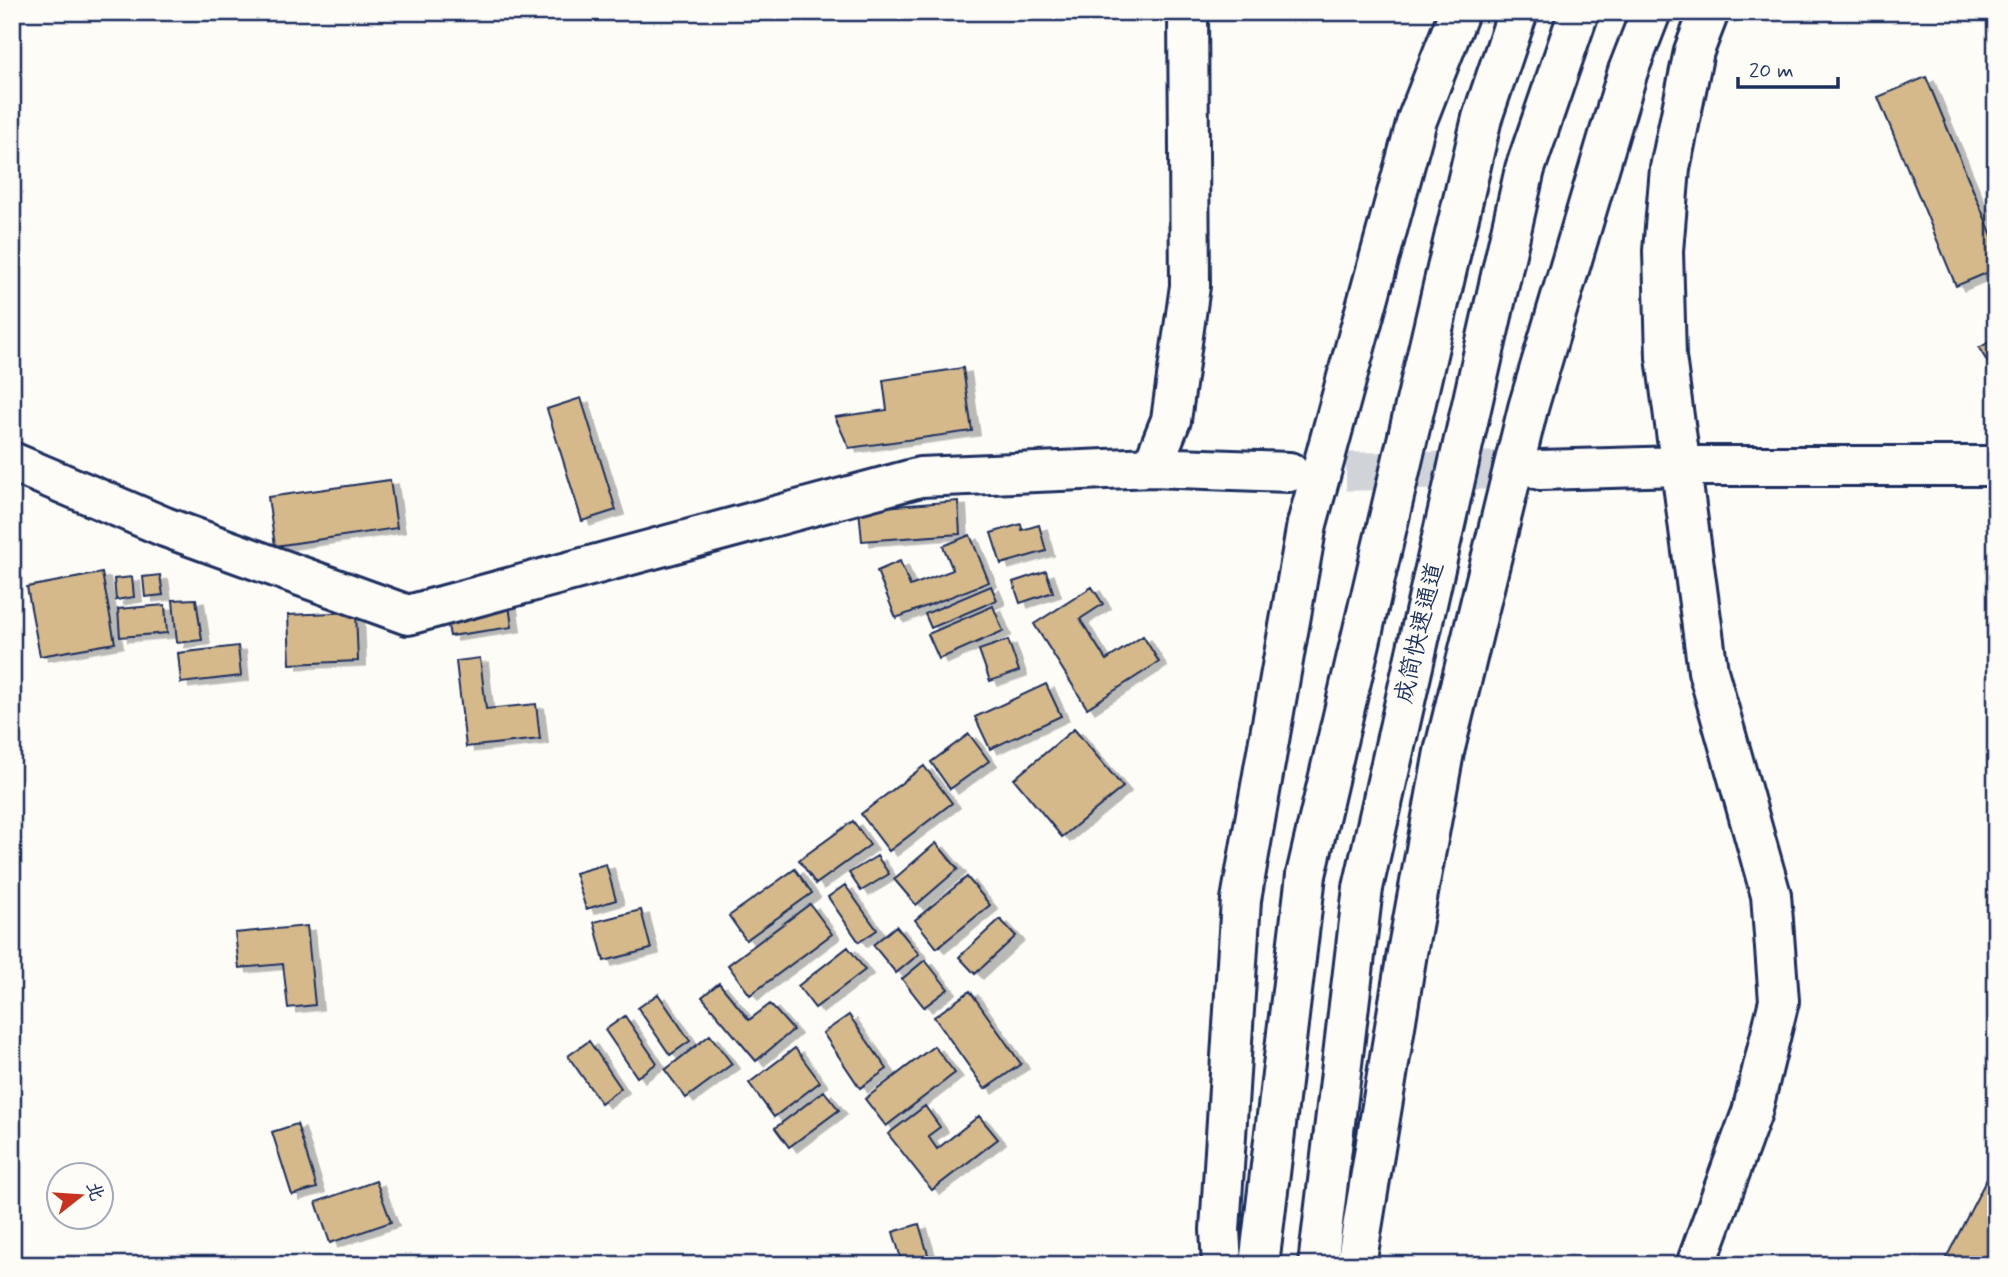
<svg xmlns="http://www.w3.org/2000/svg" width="2008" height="1277" font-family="Mynerve,'LXGW WenKai TC',sans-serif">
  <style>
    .building { fill: #d5b98a; stroke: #1b2f5e; stroke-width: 2; filter: url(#shadow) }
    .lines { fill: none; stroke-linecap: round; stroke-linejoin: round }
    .minor-tunnel { stroke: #d0d3d8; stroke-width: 38; stroke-dasharray: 38 19; stroke-linecap: butt }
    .minor-casing { stroke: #1b2f5e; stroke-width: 44 }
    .tertiary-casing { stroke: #1b2f5e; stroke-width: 44 }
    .trunk-casing { stroke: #1b2f5e; stroke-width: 44 }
    .minor { stroke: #fdfcf7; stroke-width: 38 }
    .tertiary { stroke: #fdfcf7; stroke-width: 38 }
    .trunk { stroke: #fdfcf7; stroke-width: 38 }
    .trunk-bridge-casing { stroke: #1b2f5e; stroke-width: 44; stroke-linecap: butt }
    .trunk-bridge { stroke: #fdfcf7; stroke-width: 38 }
    .labels { text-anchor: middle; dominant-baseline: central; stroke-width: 5; stroke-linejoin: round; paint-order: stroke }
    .street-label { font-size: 24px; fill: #1b2f5e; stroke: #fdfcf7 }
  </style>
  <defs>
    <filter id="shadow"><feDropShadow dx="8" dy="4.5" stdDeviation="0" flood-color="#0004"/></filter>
  </defs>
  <rect width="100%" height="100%" fill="#fdfcf7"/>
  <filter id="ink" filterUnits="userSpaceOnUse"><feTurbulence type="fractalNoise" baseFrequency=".0143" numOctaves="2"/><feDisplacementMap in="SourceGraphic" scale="14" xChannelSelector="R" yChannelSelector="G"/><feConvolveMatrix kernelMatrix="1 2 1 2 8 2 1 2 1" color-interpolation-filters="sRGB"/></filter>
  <g filter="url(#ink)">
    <!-- building -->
    <path class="building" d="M1926 77 1996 245V269L1956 286 1878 97Z
      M1996 338V376L1979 348Z
      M963 368 972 431 849 448 835 417 887 410 883 380Z
      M581 398 616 510 582 521 547 409Z
      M390 480 397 528 275 546 268 497Z
      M958 501 960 534 862 541 859 509Z
      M1021 524 1022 530 1039 525 1046 551 1001 564 991 533Z
      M970 535 989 582 896 618 877 571 900 561 910 586 953 570 943 546Z
      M1046 571 1053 592 1020 603 1013 582Z
      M102 573 115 643 40 656 27 587Z
      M160 575 163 595 145 597 143 577Z
      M132 577 134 597 116 600 114 579Z
      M991 586 997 600 931 628 925 614Z
      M1092 587 1103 604 1080 619 1106 660 1143 636 1159 662 1087 708 1034 624Z
      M196 599 202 640 177 643 173 600Z
      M165 605 167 633 120 637 118 609Z
      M509 605 512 627 450 636 446 615Z
      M993 606 1003 631 939 659 928 634Z
      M356 612 358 661 290 664 288 615Z
      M1008 640 1019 671 990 681 979 650Z
      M238 646 241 676 181 683 178 653Z
      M480 658 486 709 536 704 540 739 466 747 456 661Z
      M1046 684 1061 716 990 749 975 717Z
      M1074 729 1123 787 1062 837 1014 779Z
      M969 734 989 761 950 789 931 762Z
      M924 766 952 803 889 851 861 814Z
      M853 821 870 845 816 884 799 860Z
      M936 843 958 869 916 905 894 879Z
      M877 856 889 874 861 891 849 873Z
      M606 864 616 900 586 909 575 873Z
      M795 869 812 893 746 940 729 916Z
      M967 877 990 905 937 948 915 920Z
      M845 885 877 930 859 942 828 897Z
      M810 904 832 934 750 995 728 965Z
      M641 910 651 949 604 961 594 922Z
      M1000 919 1016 936 975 974 959 957Z
      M307 926 315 1005 288 1008 283 964 239 968 235 933Z
      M896 926 919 954 896 973 873 945Z
      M848 947 865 970 815 1008 798 986Z
      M925 960 948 989 924 1007 902 979Z
      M719 983 749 1020 770 1004 793 1030 756 1061 702 997Z
      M970 991 1021 1064 985 1089 934 1017Z
      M658 994 690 1041 670 1055 638 1008Z
      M849 1015 887 1069 860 1088 823 1033Z
      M625 1016 657 1063 637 1077 605 1030Z
      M710 1035 732 1064 686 1098 665 1070Z
      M589 1041 621 1088 601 1103 568 1056Z
      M934 1046 955 1073 886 1126 865 1099Z
      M795 1048 820 1082 774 1117 749 1083Z
      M824 1091 839 1110 789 1147 775 1128Z
      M925 1106 940 1127 928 1136 937 1149 979 1116 998 1139 932 1190 888 1134Z
      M297 1124 317 1188 292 1195 272 1132Z
      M1996 1161V1265H1945L1943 1264Z
      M376 1181 391 1222 330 1243 316 1202Z
      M919 1224 931 1265H903L893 1232Z"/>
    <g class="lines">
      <!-- minor-tunnel -->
      <path class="minor-tunnel" d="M1289 472 1540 470"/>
      <defs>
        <path id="minor" d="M12 462 165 527 408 615 920 477 1152 467 1289 472
          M1152 467 1171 420 1190 286 1188 12
          M1540 470 1680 466H1996
          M1696 1265 1752 1112 1779 1001 1771 895 1708 671 1666 357 1663 251 1670 168 1694 51 1709 12"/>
        <path id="tertiary" d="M1222 1265 1220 1230 1241 900 1307 524 1417 120 1459 12
          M1356 1265 1407 953 1444 752 1528 408 1628 71 1651 12"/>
        <path id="trunk" d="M1259 1265 1306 875
          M1318 1265 1363 888"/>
      </defs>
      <!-- minor casing -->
      <use href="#minor" class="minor-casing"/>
      <!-- tertiary casing -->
      <use href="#tertiary" class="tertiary-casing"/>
      <!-- trunk casing -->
      <use href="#trunk" class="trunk-casing"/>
      <!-- minor -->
      <use href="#minor" class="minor"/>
      <!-- tertiary -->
      <use href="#tertiary" class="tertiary"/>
      <!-- trunk -->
      <use href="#trunk" class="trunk"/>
      <defs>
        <path id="trunk-bridge" d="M1306 875 1482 118 1518 12
          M1363 888 1525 169 1579 12"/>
      </defs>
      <!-- trunk-bridge casing -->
      <use href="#trunk-bridge" class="trunk-bridge-casing"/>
      <!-- trunk-bridge -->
      <use href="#trunk-bridge" class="trunk-bridge"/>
    </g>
  </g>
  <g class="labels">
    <!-- street labels -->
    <g class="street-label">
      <text transform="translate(1420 633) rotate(-77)">成简快速通道</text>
    </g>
  </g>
  <!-- margin -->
  <rect width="2008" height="1277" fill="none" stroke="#fdfcf7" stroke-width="42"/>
  <rect x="21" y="21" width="1966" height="1235" fill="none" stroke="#1b2f5e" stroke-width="2.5" filter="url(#ink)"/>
  <!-- north arrow -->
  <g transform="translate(80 1196) rotate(73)"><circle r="33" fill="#fdfcf7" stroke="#a3aaba" stroke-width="2"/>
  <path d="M0-5L12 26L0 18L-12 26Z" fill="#c8321e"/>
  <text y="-10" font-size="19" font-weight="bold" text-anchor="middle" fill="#1b2f5e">北</text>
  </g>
  <!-- scale -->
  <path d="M1738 77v10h100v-10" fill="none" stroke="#1b2f5e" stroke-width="3.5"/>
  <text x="1749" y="77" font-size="21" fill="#1b2f5e" stroke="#fdfcf7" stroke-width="5" paint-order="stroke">20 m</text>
</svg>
